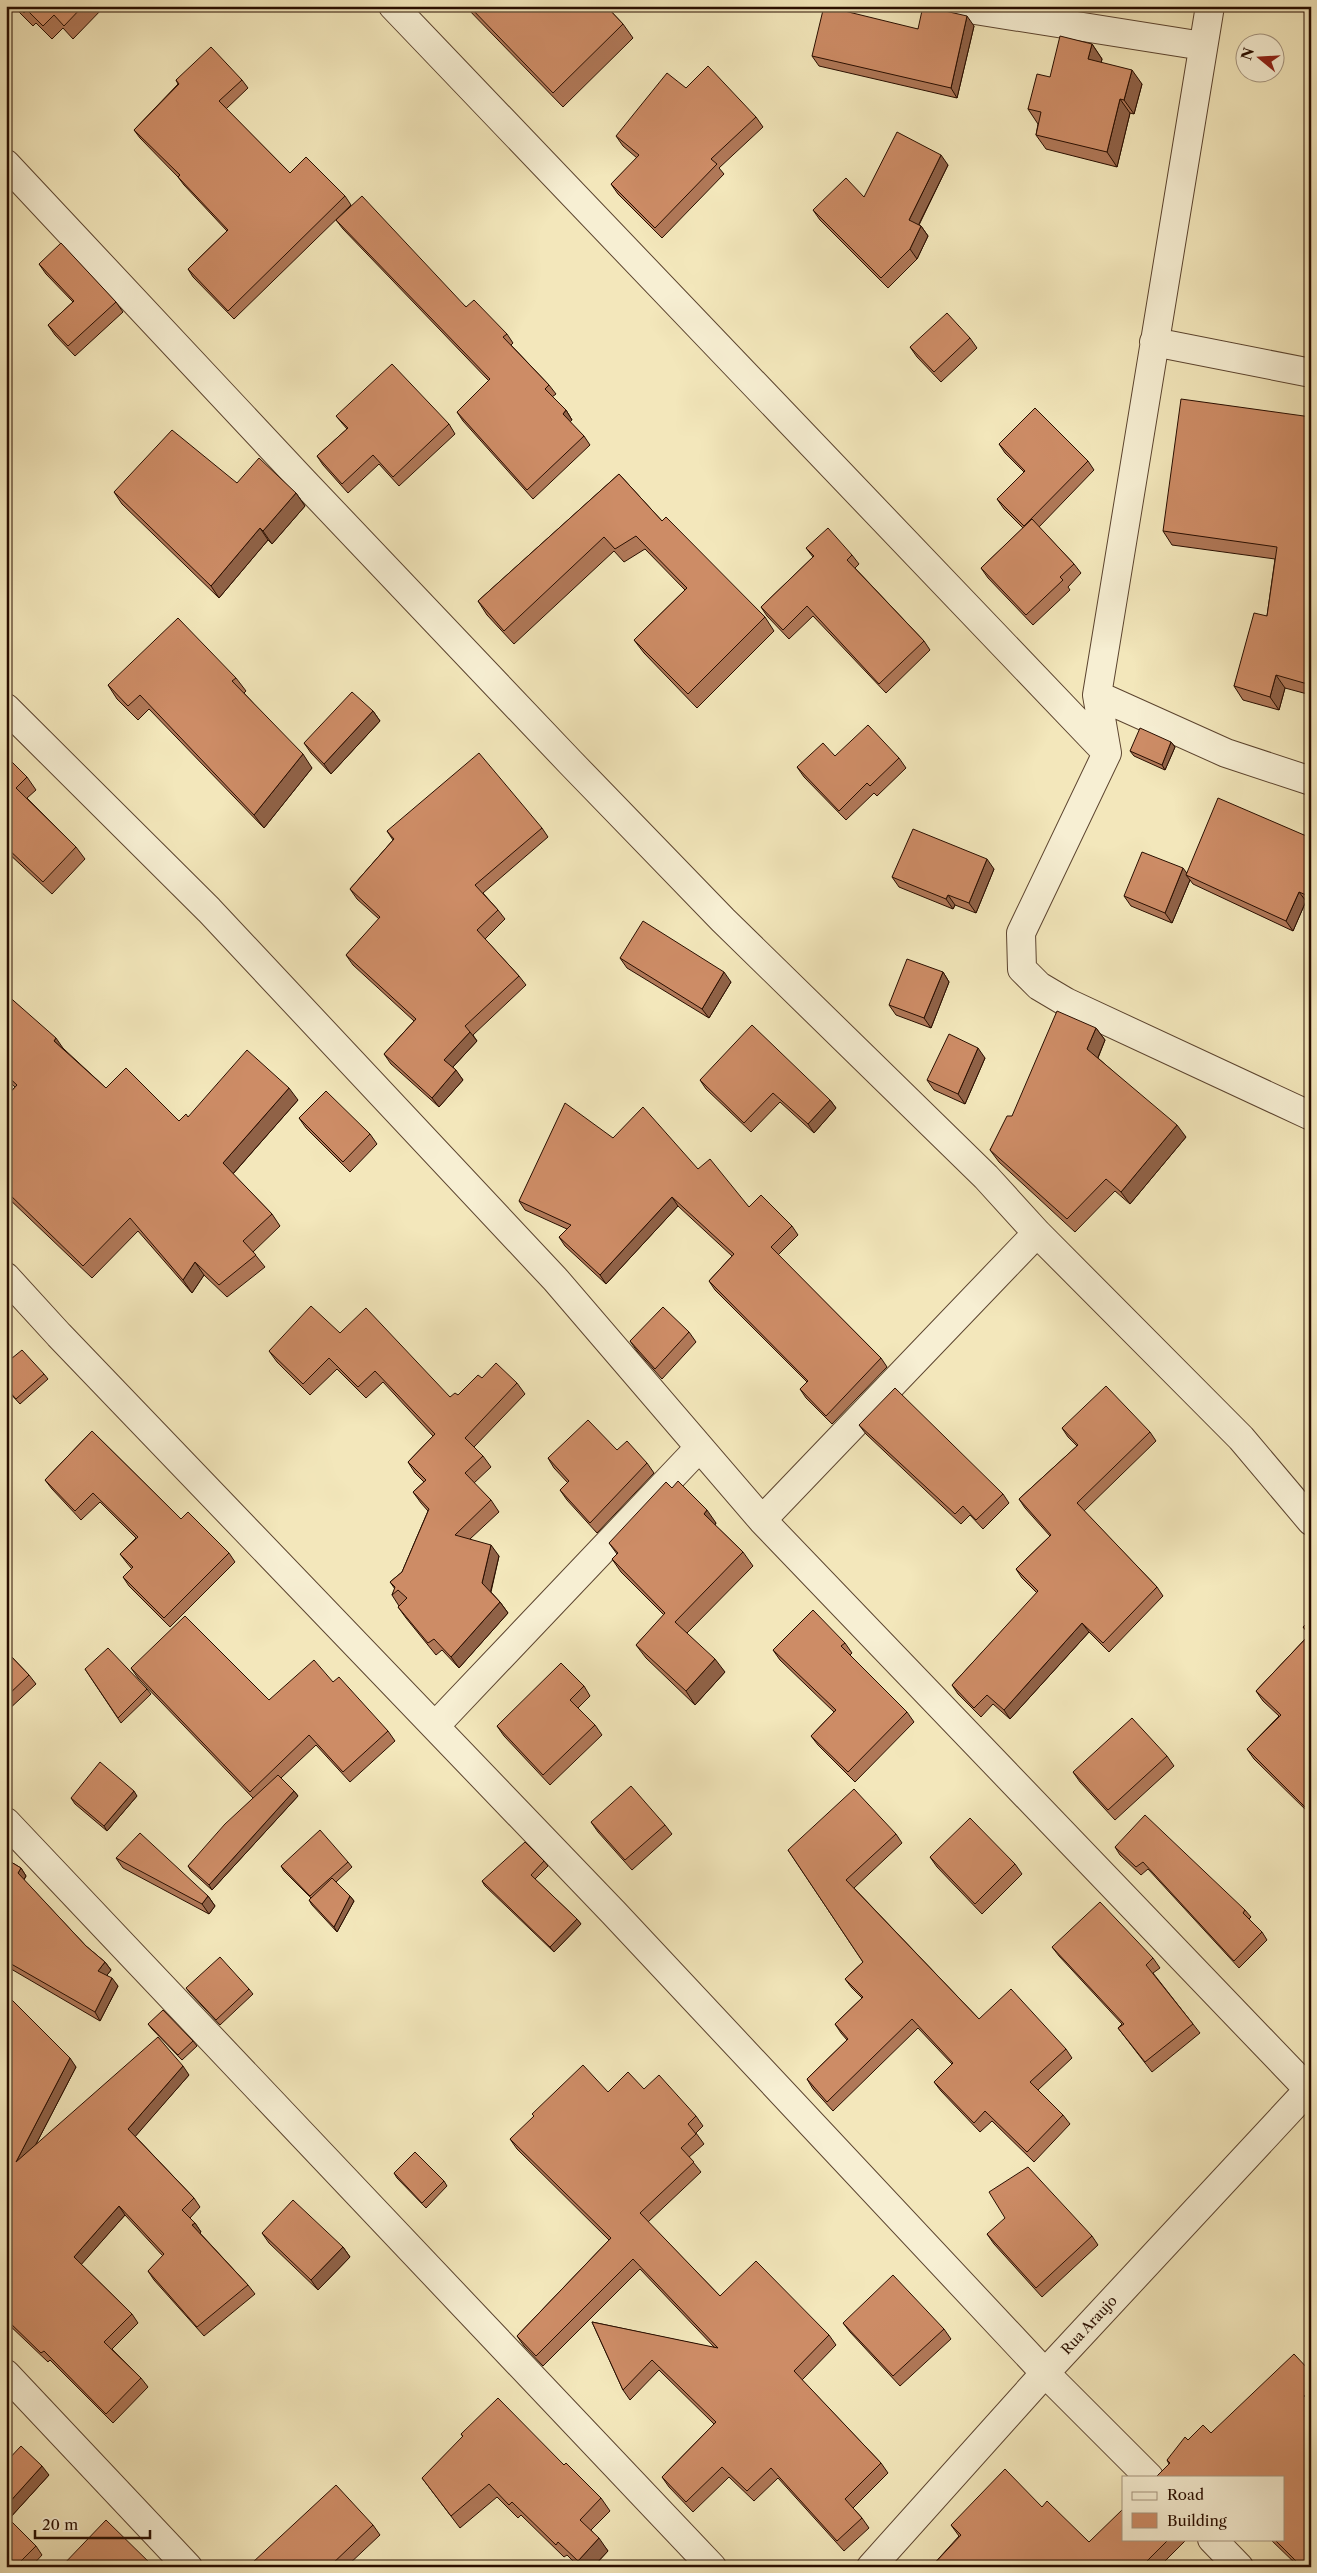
<svg xmlns="http://www.w3.org/2000/svg" width="1317" height="2573" font-family="'Libre Caslon Text',serif">
  <style>
    .lines { fill: none; stroke-linecap: round; stroke-linejoin: round }
    .minor-casing { stroke: #5c442f; stroke-width: 30 }
    .minor { stroke: #f7efd3; stroke-width: 28 }
    .wall { fill: #b07858; stroke: #290e00 }
    .shaded-wall { fill: #906247; stroke: #290e00 }
    .building { fill: #cd8c66; stroke: #290e00 }
    .labels { text-anchor: middle; dominant-baseline: central; stroke-width: 4.5; stroke-linejoin: round; paint-order: stroke }
    .street-label { font-size: 14px; fill: #290e00; stroke: #f7efd3 }
  </style>
  <rect width="100%" height="100%" fill="#f3e7bb"/>
  <filter id="stains"><feTurbulence type="fractalNoise" baseFrequency=".004" numOctaves="4"/><feColorMatrix values="0 0 0 0 .2 0 0 0 0 .09 0 0 0 0 .02 0 0 0 .5 -.17"/></filter>
  <radialGradient id="worn" r=".72"><stop offset=".6" stop-color="#630" stop-opacity="0"/><stop offset="1" stop-color="#630" stop-opacity=".3"/></radialGradient>
  <g class="lines">
    <defs>
      <path id="minor" d="M393 6 1107 753
        M950 6 1203 46
        M1210 6 1097 695 1107 753 1021 933 1022 969 1039 986 1066 1002 1311 1116
        M6 164 303 481 570 762 723 920 986 1177 1037 1233 1241 1438 1311 1521
        M1154 342 1311 373
        M1097 695 1226 753 1311 781
        M6 708 209 910 555 1279 762 1520 1311 2092
        M6 1277 59 1335 613 1912 1045 2373 1149 2477
        M762 1520 1037 1233
        M435 1726 699 1448
        M6 1822 712 2567
        M6 2374 188 2567
        M1212 2539 1239 2567
        M871 2567 1045 2373 1311 2087"/>
    </defs>
    <!-- minor casing -->
    <use href="#minor" class="minor-casing"/>
    <!-- minor -->
    <use href="#minor" class="minor"/>
  </g>
  <!-- wall -->
  <path class="wall" d="M13 6H105L73 39 63 28 52 39 36 23 33 26Z
    M465 6H606L623 24 633 38 563 107Z
    M974 26 957 98 819 66 812 56 918 29Z
    M1092 44 1102 59 1101 63 1142 84 1134 114 1130 113 1117 167 1046 149 1036 135 1038 124 1028 109 1050 77Z
    M176 80H242L248 88 226 109 290 173 345 196 351 205 234 319 193 277 188 269 227 231 184 185 178 177 140 138 134 130 178 84Z
    M686 88 756 117 763 127 719 168 724 174 662 238 618 194 611 184 637 158 623 146 616 136Z
    M948 165 919 225 921 226 928 236 917 259 888 288 820 220 813 210 864 197Z
    M336 220 507 334 513 343 511 345 549 385 556 394 552 397 566 410 572 420 570 422 584 436 590 445 533 499 463 421 457 412 489 381 343 229Z
    M39 264 116 302 123 312 75 356 55 335 48 325 73 302 46 274Z
    M970 338 977 348 941 382 917 357 910 347Z
    M336 416 449 424 455 434 399 486 379 464 348 493 323 465 317 456 347 429Z
    M1311 417V695L1285 688 1279 710 1243 700 1234 686 1267 616 1275 559 1172 545 1163 531Z
    M999 444 1088 461 1094 470 1039 527 1074 564 1081 573 1068 587 1070 590 1033 625 988 578 981 568 1023 528 1004 509 997 499 1024 472 1005 453Z
    M619 474 662 521 765 617 774 631 697 708 644 653 634 640 685 590 645 549 624 562 614 551 514 644 487 615 478 601Z
    M237 483 296 493 305 506 272 544 268 540 219 598 122 504 114 492Z
    M806 548 852 555 859 564 855 568 924 641 930 650 886 693 813 616 789 639 767 616 761 607 813 557Z
    M236 678 246 691 244 693 312 768 264 828 149 709 138 720 117 699 108 685Z
    M373 711 380 721 331 774 311 753 304 743Z
    M1171 742 1175 747 1165 770 1134 756 1130 751Z
    M6 756 27 777 36 790 27 798 76 847 85 859 52 894 6 851Z
    M835 756 899 758 906 768 877 796 874 793 846 820 804 777 797 767Z
    M542 828 548 837 483 893 498 910 505 919 485 939 519 976 526 985 473 1035 477 1041 453 1067 463 1080 439 1107 391 1064 384 1054 414 1021 353 965 346 955 379 919 357 899 350 889 393 840 387 831Z
    M1311 838V904L1306 901 1293 931 1193 884 1190 880 1172 923 1131 906 1124 896 1187 873Z
    M994 869 976 913 955 905 953 909 899 887 892 877Z
    M620 958 731 982 709 1018 627 968Z
    M943 972 949 982 931 1028 896 1015 889 1005Z
    M6 994 65 1050 106 1088 179 1121 188 1117 298 1100 233 1174 272 1214 280 1226 253 1252 265 1267 227 1297 204 1275 192 1293 138 1231 92 1278 6 1196V1097L15 1087 6 1079Z
    M1096 1028 1105 1040 1098 1058 1186 1137 1130 1204 1115 1191 1075 1232 999 1162 990 1150 1012 1116Z
    M985 1058 965 1104 934 1090 927 1080Z
    M700 1080 830 1100 836 1108 814 1133 780 1102 751 1132 706 1089Z
    M299 1118 370 1134 377 1144 350 1172 306 1128Z
    M613 1138 698 1169 749 1207 792 1226 798 1235 778 1255 881 1358 887 1367 832 1424 806 1398 800 1389 807 1382 715 1290 709 1281 732 1256 678 1206 606 1284 565 1246 559 1237 567 1229 525 1210 519 1201Z
    M689 1332 696 1342 662 1379 637 1351 630 1341Z
    M340 1333 450 1397 458 1395 482 1378 517 1383 525 1394 474 1447 483 1456 491 1467 474 1483 491 1500 499 1512 470 1539 499 1556 491 1592 500 1602 508 1613 459 1668 442 1650 436 1655 406 1618 398 1607 399 1606 392 1595 395 1589 390 1582 402 1572 428 1511 421 1503 413 1492 424 1482 415 1473 408 1462 433 1436 383 1382 366 1398 337 1369 310 1395 277 1362 269 1351Z
    M6 1363 44 1374 48 1379 20 1404 6 1389Z
    M859 1425 1003 1494 1009 1503 983 1529 970 1515 961 1524 866 1434Z
    M1062 1428 1150 1432 1156 1441 1084 1511 1157 1587 1163 1596 1109 1652 1089 1632 1010 1719 993 1704 981 1717 958 1694 952 1685 1037 1593 1022 1578 1016 1569 1050 1536 1025 1508 1019 1499 1077 1446 1068 1437Z
    M92 1431 181 1519 229 1553 235 1562 170 1627 129 1586 123 1577 132 1569 127 1563 120 1554 136 1538 100 1502 81 1520 52 1489 45 1480Z
    M617 1450 647 1463 654 1473 597 1533 567 1500 560 1490 568 1483 554 1468 548 1458Z
    M672 1488 716 1523 715 1525 743 1552 753 1566 687 1633 725 1672 695 1705 646 1658 636 1645 664 1615 621 1572 612 1559 617 1554 609 1543Z
    M1311 1619V1815L1254 1759 1247 1749 1279 1716 1263 1701 1256 1691 1309 1635 1303 1627Z
    M845 1643 852 1653 850 1655 907 1712 914 1722 855 1782 818 1745 811 1736 834 1712 780 1660 773 1650Z
    M6 1651 29 1675 36 1684 6 1712Z
    M131 1668 269 1700 333 1682 388 1731 395 1741 350 1782 316 1745 281 1778 294 1791 298 1796 212 1890 191 1871 188 1866 253 1798 138 1678Z
    M85 1669 147 1689 151 1694 121 1723Z
    M584 1686 590 1696 578 1708 595 1725 602 1735 550 1785 504 1736 497 1726Z
    M1167 1756 1174 1766 1115 1820 1080 1782 1073 1772Z
    M137 1796 107 1831 75 1804 71 1798Z
    M591 1822 665 1825 672 1834 632 1870 598 1832Z
    M896 1834 902 1843 854 1888 979 2019 1066 2049 1072 2058 1038 2090 1063 2115 1070 2124 1034 2162 992 2121 980 2132 941 2091 934 2082 952 2064 918 2028 833 2111 813 2089 807 2079 847 2040 841 2033 835 2024 862 1998 852 1988 845 1979 863 1962 788 1850Z
    M1115 1847 1245 1910 1251 1917 1249 1919 1262 1932 1267 1940 1239 1968 1148 1869 1141 1875 1120 1855Z
    M930 1857 1015 1864 1022 1874 982 1914 937 1867Z
    M116 1858 208 1896 215 1906 209 1914 123 1868Z
    M6 1859 21 1868 26 1876 24 1880 86 1946 105 1962 111 1970 107 1975 118 1986 100 2021 6 1966Z
    M544 1861 548 1866 535 1879 577 1919 581 1924 554 1952 485 1886 482 1881Z
    M348 1862 352 1867 336 1882 350 1896 354 1901 337 1932 312 1905 309 1900 311 1898 284 1871 281 1866Z
    M1052 1947 1153 1958 1160 1968 1153 1973 1200 2033 1152 2072 1118 2028 1122 2024 1059 1956Z
    M186 1988 249 1989 253 1994 220 2025 190 1993Z
    M6 1994 76 2067 36 2144 189 2075 135 2136 194 2198 200 2207 190 2218 195 2223 201 2232 200 2233 248 2285 255 2294 204 2336 154 2280 148 2271 163 2256 125 2215 81 2264 132 2314 138 2323 112 2349 141 2378 148 2387 113 2423 50 2360 48 2362 6 2322Z
    M148 2024 193 2041 197 2046 182 2060 152 2029Z
    M644 2089 696 2116 703 2126 696 2133 704 2144 689 2157 701 2172 648 2222 720 2296 829 2335 836 2345 802 2380 881 2463 888 2473 853 2508 862 2518 869 2528 844 2551 778 2478 754 2501 729 2477 693 2512 669 2487 662 2477 714 2424 659 2370 630 2400 623 2390 592 2322 715 2348 640 2269 543 2366 524 2346 517 2336 609 2240 517 2149 510 2139 608 2092Z
    M394 2173 444 2181 447 2186 426 2208 397 2178Z
    M262 2233 343 2247 350 2257 318 2290 269 2243Z
    M987 2234 1092 2236 1098 2245 1042 2297 994 2244Z
    M843 2323 944 2329 951 2339 900 2386 850 2332Z
    M1311 2372V2567H1299L1270 2539H1283V2477L1169 2464 1167 2460 1188 2440 1211 2433Z
    M461 2434 564 2465 601 2498 610 2511 591 2530 608 2551 593 2567H579L567 2555 564 2557 521 2515 518 2518 497 2497 460 2528 422 2478 463 2437Z
    M6 2462 49 2475 9 2519 36 2546 42 2555 31 2567H6Z
    M1042 2507 1089 2542 1123 2539H1187L1159 2567H931L959 2536 951 2525Z
    M373 2525 380 2535 346 2567H255L252 2563Z"/>
  <!-- shaded-wall -->
  <path class="shaded-wall" d="M967 16 974 26 957 98 951 88Z
    M1092 44 1102 59 1098 74 1088 59Z
    M1132 70 1142 84 1134 114 1124 100Z
    M1120 99 1130 113 1117 167 1107 152Z
    M941 155 948 165 916 230 909 220Z
    M921 226 928 236 917 259 910 249Z
    M566 410 572 420 569 423 563 414Z
    M296 493 305 506 272 544 263 531Z
    M260 528 268 540 219 598 211 586Z
    M1276 675 1285 688 1279 710 1270 697Z
    M373 711 380 721 331 774 324 764Z
    M1171 742 1175 747 1165 770 1162 765Z
    M303 754 312 768 264 828 254 815Z
    M987 859 994 869 976 913 969 903Z
    M1183 868 1189 876 1186 875 1190 880 1172 923 1165 913Z
    M1299 892 1306 901 1293 931 1286 921Z
    M948 895 955 905 953 909 946 899Z
    M724 972 731 982 709 1018 702 1009Z
    M943 972 949 982 931 1028 924 1018Z
    M1096 1028 1105 1040 1096 1062 1087 1049Z
    M470 1032 477 1041 451 1069 444 1060Z
    M56 1038 65 1051 54 1041Z
    M978 1048 985 1058 965 1104 958 1094Z
    M456 1070 463 1080 439 1107 432 1098Z
    M289 1088 298 1100 231 1176 223 1163Z
    M830 1100 836 1108 814 1133 808 1124Z
    M1177 1125 1186 1137 1130 1204 1121 1192Z
    M672 1197 678 1206 606 1284 600 1275Z
    M195 1262 204 1275 192 1293 183 1280Z
    M707 1510 716 1523 713 1527 704 1514Z
    M491 1545 499 1556 490 1594 482 1583Z
    M500 1602 508 1613 459 1668 451 1657Z
    M1082 1623 1089 1632 1010 1719 1004 1710Z
    M715 1659 725 1672 695 1705 686 1691Z
    M134 1791 137 1796 107 1831 104 1826Z
    M294 1791 298 1796 212 1890 209 1885Z
    M21 1868 26 1876 23 1881 18 1873Z
    M208 1896 215 1906 209 1914 202 1904Z
    M350 1896 354 1901 337 1932 334 1927Z
    M577 1919 581 1924 554 1952 550 1947Z
    M105 1962 111 1970 104 1979 98 1971Z
    M112 1978 118 1986 100 2021 95 2012Z
    M70 2058 76 2067 22 2171 16 2162Z
    M183 2066 189 2075 134 2138 128 2129Z
    M119 2206 125 2215 80 2266 74 2257Z
    M195 2223 201 2232 199 2234 192 2225Z
    M343 2247 350 2257 318 2290 311 2280Z
    M42 2466 49 2475 8 2520 6 2518V2506Z
    M599 2538 608 2551 593 2567H582L578 2561Z"/>
  <!-- building -->
  <path class="building" d="M17 6H83L64 26 54 15 43 26 27 10 24 13Z
    M469 6H606L623 24 553 93Z
    M824 6 918 29 923 6 967 16 951 88 812 56Z
    M1060 36 1092 44 1088 59 1132 70 1124 100 1120 99 1107 152 1036 135 1041 112 1028 109 1037 74 1050 77Z
    M211 47 242 80 219 101 290 173 306 157 345 196 228 311 188 269 228 230 178 177 180 175 134 130 179 84 176 80Z
    M708 66 756 117 711 159 717 164 655 228 611 184 639 155 616 136 667 73 686 88Z
    M897 132 941 155 909 220 921 226 910 249 881 278 813 210 846 178 864 197Z
    M362 196 466 307 474 300 507 334 503 337 549 385 545 389 566 410 563 414 584 436 527 490 457 412 490 379 336 220Z
    M61 243 116 302 68 346 48 325 74 301 39 264Z
    M947 313 970 338 934 372 910 347Z
    M392 364 449 424 393 477 373 455 342 484 317 456 348 428 336 416Z
    M1181 399 1311 417V685L1276 675 1270 697 1234 686 1254 613 1267 616 1277 547 1163 531Z
    M1035 408 1088 461 1024 526 997 499 1025 471 999 444Z
    M172 430 237 483 259 458 296 493 263 531 260 528 211 586 114 492Z
    M619 474 662 521 666 517 765 617 688 694 634 640 687 588 636 536 615 549 604 537 504 631 478 601Z
    M1032 519 1074 564 1060 577 1063 580 1026 615 981 568Z
    M828 528 852 555 847 560 924 641 879 684 807 606 783 630 761 607 814 556 806 548Z
    M178 618 236 678 232 681 303 754 254 815 140 695 128 706 108 685Z
    M352 692 373 711 324 764 304 743Z
    M868 725 899 758 870 786 867 783 839 811 797 767 823 743 835 756Z
    M1140 728 1171 742 1162 765 1130 751Z
    M479 753 542 828 475 885 498 910 477 930 519 976 465 1026 470 1032 444 1060 456 1070 432 1098 384 1054 416 1019 346 955 380 917 350 889 394 839 387 831Z
    M6 756 27 777 16 788 76 847 43 882 6 847Z
    M1218 798 1311 838V897L1299 892 1286 921 1186 875Z
    M913 829 987 859 969 903 948 895 946 899 892 877Z
    M1142 852 1183 868 1165 913 1124 896Z
    M643 921 724 972 702 1009 620 958Z
    M907 959 943 972 924 1018 889 1005Z
    M6 994 56 1038 54 1041 106 1088 126 1068 179 1121 186 1114 188 1117 247 1050 289 1088 223 1163 272 1214 243 1241 256 1255 219 1285 195 1262 183 1280 130 1218 83 1266 6 1191V1097L17 1085 6 1075Z
    M1057 1011 1096 1028 1087 1049 1177 1125 1121 1192 1106 1179 1067 1219 990 1150 1007 1116H1012Z
    M752 1025 830 1100 808 1124 773 1093 744 1123 700 1080Z
    M949 1034 978 1048 958 1094 927 1080Z
    M1311 1075V1084L1307 1082Z
    M326 1091 370 1134 343 1162 299 1118Z
    M565 1103 613 1138 643 1107 698 1169 710 1159 749 1207 761 1195 792 1226 771 1247 881 1358 826 1416 800 1389 808 1381 709 1281 734 1254 672 1197 600 1275 559 1237 571 1225 519 1201Z
    M311 1306 340 1333 366 1308 450 1397 455 1393 458 1395 478 1375 482 1378 496 1363 517 1383 465 1438 483 1456 465 1473 491 1500 455 1535 491 1545 482 1583 500 1602 451 1657 434 1639 428 1643 398 1607 407 1598 398 1590 392 1595 395 1587 390 1582 402 1572 429 1509 413 1492 426 1480 408 1462 435 1434 375 1371 358 1387 329 1358 303 1384 269 1351Z
    M663 1307 689 1332 655 1369 630 1341Z
    M22 1350 44 1374 16 1399 6 1388V1363Z
    M1106 1386 1150 1432 1077 1503 1157 1587 1103 1643 1082 1623 1004 1710 987 1695 974 1708 952 1685 1038 1591 1016 1569 1051 1535 1019 1499 1078 1445 1062 1428Z
    M895 1388 1003 1494 976 1520 963 1506 955 1514 859 1425Z
    M588 1420 617 1450 627 1441 647 1463 590 1523 560 1490 569 1481 548 1458Z
    M92 1431 181 1519 188 1512 229 1553 164 1618 123 1577 133 1567 120 1554 138 1537 93 1493 75 1511 45 1480Z
    M678 1481 707 1510 704 1514 743 1552 675 1622 715 1659 686 1691 636 1645 665 1613 612 1559 618 1553 609 1543 666 1482 672 1488Z
    M813 1610 845 1643 841 1646 907 1712 848 1772 811 1736 836 1710 773 1650Z
    M185 1616 269 1700 314 1660 333 1682 339 1677 388 1731 343 1772 309 1735 250 1792 131 1668Z
    M1311 1619V1813L1247 1749 1281 1715 1256 1691 1310 1634 1303 1627Z
    M108 1648 147 1689 118 1718 85 1669Z
    M6 1651 29 1675 6 1697Z
    M561 1663 584 1686 570 1700 595 1725 543 1775 497 1726Z
    M1132 1718 1167 1756 1108 1810 1073 1772Z
    M100 1762 134 1791 104 1826 71 1798Z
    M278 1775 294 1791 209 1885 188 1866 225 1824Z
    M631 1786 665 1825 625 1860 591 1822Z
    M854 1789 896 1834 846 1880 979 2019 1011 1989 1066 2049 1030 2082 1063 2115 1027 2152 985 2111 974 2123 934 2082 953 2063 912 2019 827 2102 807 2079 848 2039 835 2024 863 1997 845 1979 863 1962 788 1850Z
    M1145 1815 1245 1910 1243 1913 1262 1932 1234 1961 1143 1862 1136 1867 1115 1847Z
    M970 1818 1015 1864 975 1904 930 1857Z
    M320 1830 348 1862 310 1896 281 1866Z
    M140 1833 208 1896 202 1904 116 1858Z
    M525 1842 544 1861 531 1875 577 1919 550 1947 482 1881Z
    M6 1859 21 1868 18 1873 86 1946 105 1962 98 1971 112 1978 95 2012 6 1961Z
    M332 1878 350 1896 334 1927 309 1900Z
    M1100 1902 1153 1958 1146 1965 1193 2024 1145 2062 1118 2028 1124 2024 1052 1947Z
    M220 1957 249 1989 216 2020 186 1988Z
    M6 1994 70 2058 16 2162 158 2037 183 2066 128 2129 194 2198 182 2210 195 2223 192 2225 248 2285 197 2327 148 2271 164 2254 119 2206 74 2257 132 2314 104 2342 141 2378 106 2414 44 2351 41 2353 6 2319Z
    M163 2010 193 2041 178 2055 148 2024Z
    M583 2065 608 2092 628 2072 644 2089 659 2075 696 2116 688 2124 696 2134 681 2148 694 2162 640 2213 720 2296 756 2261 829 2335 794 2371 881 2463 845 2499 862 2518 837 2541 771 2468 747 2491 722 2467 686 2502 662 2477 716 2422 652 2360 623 2390 592 2322 718 2348 633 2259 536 2356 517 2336 611 2238 510 2139 534 2116 532 2114Z
    M415 2152 444 2181 422 2203 394 2173Z
    M1028 2167 1092 2236 1036 2288 987 2234 1005 2218 989 2192Z
    M293 2200 343 2247 311 2280 262 2233Z
    M893 2275 944 2329 893 2376 843 2323Z
    M1294 2354 1311 2372V2390L1304 2396 1311 2402V2567H1302L1274 2539H1283V2477H1156L1170 2463 1167 2460 1185 2437 1188 2440 1203 2425 1211 2433Z
    M498 2398 564 2465 566 2463 601 2498 580 2520 599 2538 578 2561 558 2542 556 2545 512 2502 509 2505 489 2484 451 2516 422 2478 463 2436 461 2434Z
    M21 2446 42 2466 6 2506V2462Z
    M1005 2469 1042 2507 1047 2501 1089 2542 1123 2509V2539H1169L1141 2567H931L961 2535 951 2525Z
    M336 2485 373 2525 329 2567H255L252 2563Z
    M6 2516 36 2546 15 2567H6Z
    M106 2520 154 2567H61Z"/>
  <g class="labels">
    <!-- street labels -->
    <g class="street-label">
      <text transform="translate(1089 2325) rotate(-47)">Rua Araujo</text>
    </g>
  </g>
  <!-- margin -->
  <rect width="1317" height="2573" fill="none" stroke="#f3e7bb" stroke-width="25"/>
  <rect x="8" y="8" width="1302" height="2558" fill="none" stroke="#290e00" stroke-width="2.5"/>
  <rect x="12" y="12" width="1292" height="2548" fill="none" stroke="#290e00"/>
  <!-- legend -->
  <rect x="1122" y="2476" width="162" height="65" fill="#f7efd3" stroke="#a5957f"/>
  <rect x="1132" y="2492" width="25" height="8" fill="#f7efd3" stroke="#a5957f"/>
  <text x="1167" y="2500" font-size="15" fill="#290e00">Road</text>
  <rect x="1132" y="2513" width="25" height="15" fill="#cd8c66" stroke="#a5957f"/>
  <text x="1167" y="2526" font-size="15" fill="#290e00">Building</text>
  <!-- north arrow -->
  <g transform="translate(1260 58) rotate(288)"><circle r="24" fill="#f7efd3" stroke="#a5957f"/>
  <path d="M0-4L9 19L0 12L-9 19Z" fill="#8f2418"/>
  <text y="-8" font-size="14" font-weight="bold" text-anchor="middle" fill="#290e00">N</text>
  </g>
  <!-- scale -->
  <path d="M35 2530v8h115v-8" fill="none" stroke="#290e00" stroke-width="2.5"/>
  <text x="42" y="2530" font-size="15" fill="#290e00" stroke="#f7efd3" stroke-width="4" paint-order="stroke">20 m</text>
  <rect width="100%" height="100%" filter="url(#stains)"/>
  <rect width="100%" height="100%" fill="url(#worn)"/>
</svg>
